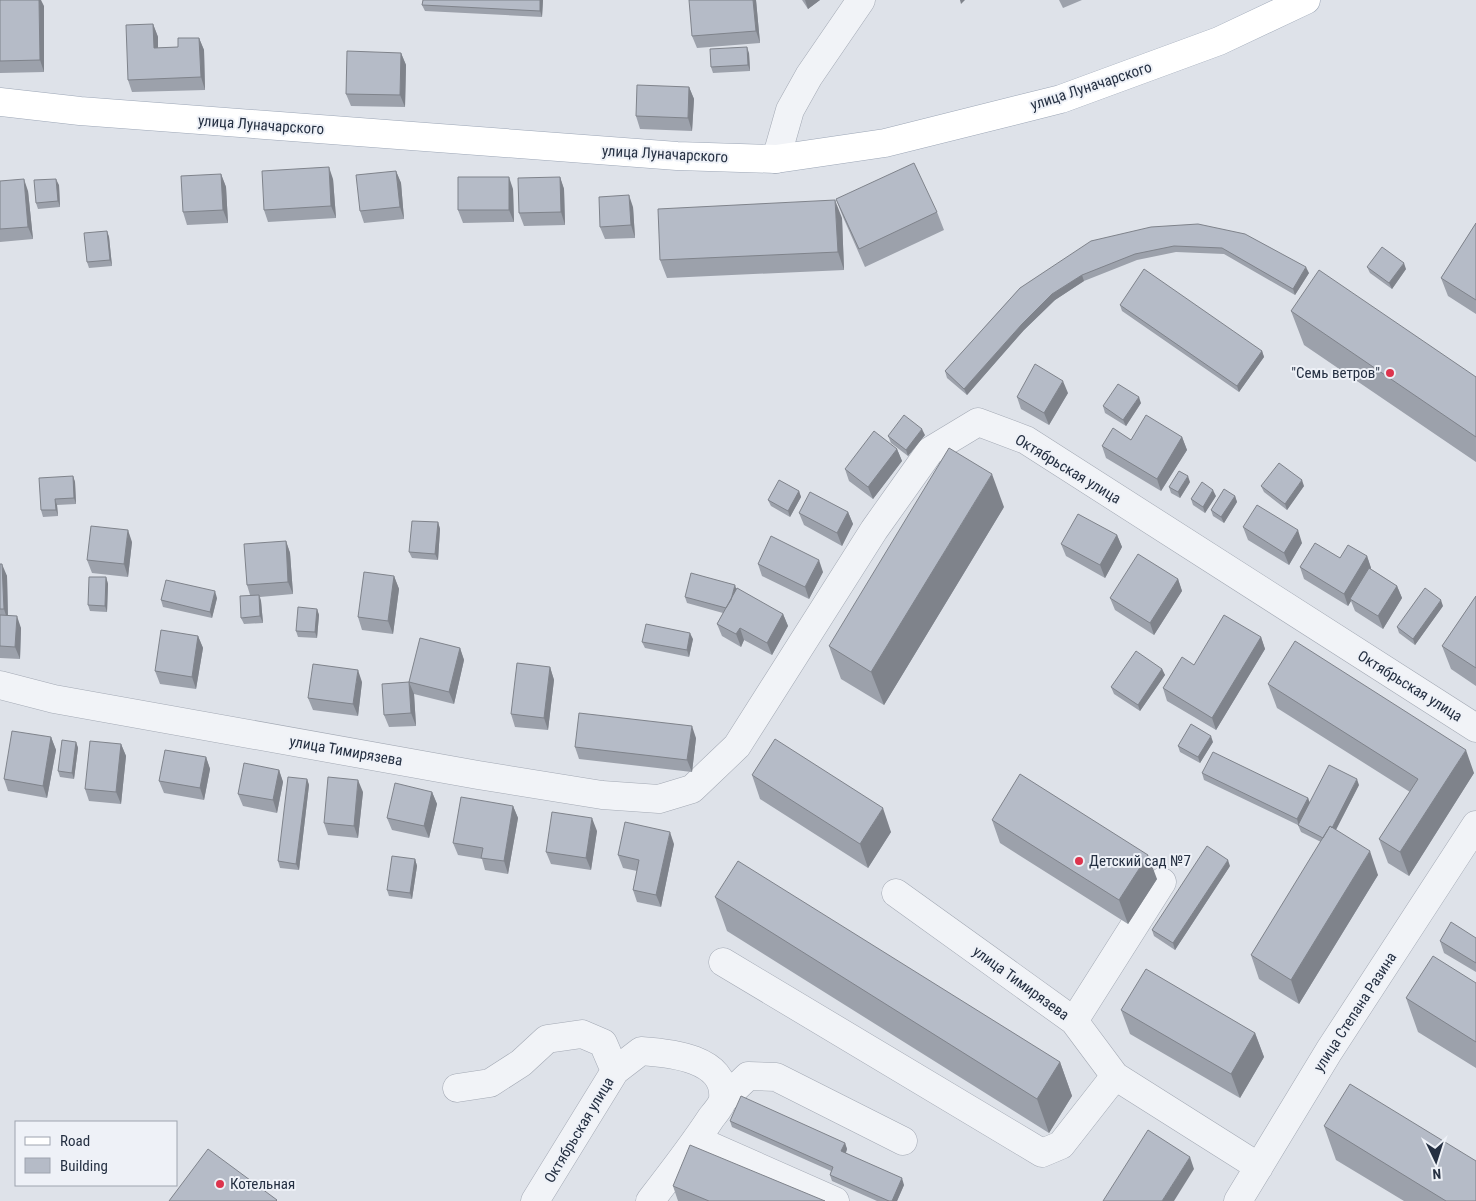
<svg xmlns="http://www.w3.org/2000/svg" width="1476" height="1201" font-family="'Roboto Condensed',sans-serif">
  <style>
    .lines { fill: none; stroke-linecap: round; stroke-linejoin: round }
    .minor-casing { stroke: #a3a9b4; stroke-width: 29 }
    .major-casing { stroke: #9ca6b6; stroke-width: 29 }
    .minor { stroke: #f1f3f7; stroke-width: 28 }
    .major { stroke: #fff; stroke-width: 28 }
    .wall { fill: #9ca1ab }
    .shaded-wall { fill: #7f838b }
    .building { fill: #b5bbc7; stroke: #7f838b }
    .poi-dot { fill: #dd344d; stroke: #eef1f7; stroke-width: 2 }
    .labels { text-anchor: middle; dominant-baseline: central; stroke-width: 4; stroke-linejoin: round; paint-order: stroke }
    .street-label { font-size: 15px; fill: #253042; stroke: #eef1f7 }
    .poi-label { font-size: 15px; fill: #253042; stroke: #eef1f7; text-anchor: start }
  </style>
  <rect width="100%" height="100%" fill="#dee2e9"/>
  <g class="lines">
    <defs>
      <path id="minor" d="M776 159 790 110 809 76 861 0
        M0 685 54 699 478 775 602 795 659 799 692 789 737 746 874 530 930 451 978 422 1026 440 1476 728
        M896 893 1074 1021 1115 1076 1259 1167
        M723 962 1042 1153 1061 1145 1115 1076
        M1074 1021 1162 882
        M615 1071 641 1051C670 1053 727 1058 723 1099 722 1105 715 1113 711 1118 692 1147 671 1174 650 1201
        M457 1088 490 1083 521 1063 547 1039 582 1034 603 1043 615 1071 535 1201
        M723 1100 748 1076 776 1077 903 1141
        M697 1140 835 1201
        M1238 1201 1329 1051 1476 825"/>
      <path id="major" d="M0 102 80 111 677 156 776 159 885 143 1061 99 1219 41 1306 0"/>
    </defs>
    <!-- minor casing -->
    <use href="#minor" class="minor-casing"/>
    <!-- major casing -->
    <use href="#major" class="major-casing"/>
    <!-- minor -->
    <use href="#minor" class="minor"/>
    <!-- major -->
    <use href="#major" class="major"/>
  </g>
  <!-- wall -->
  <path class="wall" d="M0 0 44 6V72L0 73Z
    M423 0H543L542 17 425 11 422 5Z
    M756 0 760 43 697 48 692 36Z
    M802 0H820L808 9Z
    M1059 0H1082L1063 8Z
    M153 24 158 37V48L178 47 199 38 204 50 205 90 132 92 128 80Z
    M401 53 406 65 405 107 351 106 346 94Z
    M749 53 750 71 713 73 711 67Z
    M689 87 694 99 692 131 640 129 636 116Z
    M396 171 401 183 404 219 364 223 360 211Z
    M221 174 226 187 228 223 187 225 183 212Z
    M560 177 564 189 565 225 524 226 519 213Z
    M333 179 336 218 268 222 264 210Z
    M0 181 28 191 33 239 0 242Z
    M59 185 60 207 38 209 36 203Z
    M513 189 514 222 463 223 458 210Z
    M836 199 937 212 944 230 865 267 843 217Z
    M633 207 635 238 605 239 600 227Z
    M842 218 844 270 667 278 660 260Z
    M1476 223V314L1448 296 1441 278Z
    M1151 227 1309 273 1295 295 1224 254 1176 252 1137 260 1084 281 1055 300 1024 330 967 395 947 378 945 371 1020 288Z
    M107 231 109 237 112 266 89 268 87 262Z
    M1367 267 1406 269 1392 289 1370 273Z
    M1120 305 1262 351 1264 357 1239 392 1122 311Z
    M1291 311 1476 377V462L1304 345Z
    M1068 393 1049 425 1021 409 1017 397Z
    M1141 403 1126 426 1105 413 1103 406Z
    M925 435 908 456 891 443 888 436Z
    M1182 437 1187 450 1161 491 1106 458 1102 446 1131 440Z
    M897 449 902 461 873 499 849 481 845 469Z
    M73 476 75 482 76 504 57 505 58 516 43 517 41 510Z
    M1190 482 1180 498 1171 493 1169 487Z
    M1261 486H1304L1287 510 1264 492Z
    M799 491 801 497 790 517 771 506 768 500Z
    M1216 496 1205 513 1193 505 1191 499Z
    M1235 496 1237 502 1224 523 1213 516 1211 510Z
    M1004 507 884 705 841 679 829 646Z
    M848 512 853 524 842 546 804 525 799 513Z
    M438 522 440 529 438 560 412 558 409 552Z
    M1243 527 1302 543 1289 565 1248 540Z
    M1117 535 1122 547 1105 578 1066 556 1061 544Z
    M286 541 290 553 293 594 260 597 261 601 263 623 244 624 241 618 250 595 247 585Z
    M132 542 128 577 92 573 87 560Z
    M1367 556 1371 568V569L1397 586 1402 598 1383 629 1355 611 1351 601 1348 606 1304 579 1300 567 1340 558Z
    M0 564 7 576 8 615 21 628 20 659 0 658Z
    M758 564 823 572 809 599 762 576Z
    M394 576 399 589 393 634 362 630 358 617Z
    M106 577 108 584 107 612 90 611 88 605Z
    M1178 579 1182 591 1154 635 1115 610 1110 598Z
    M1476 596V686L1451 669 1442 646Z
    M685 597 783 614 788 626 772 655 744 640 741 647 722 636 717 624 723 613 687 603Z
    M217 598 212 618 163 607 161 600Z
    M1443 606 1415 645 1399 633 1397 627Z
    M317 609 319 615 317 638 298 637 296 631Z
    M198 636 203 648 196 689 160 684 155 671Z
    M1261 637 1265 649 1216 730 1167 701 1163 688 1194 665Z
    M693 639 689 657 645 648 642 642Z
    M460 648 464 660 454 704 414 694 416 726 389 727 384 715 409 682Z
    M550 667 554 680 548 730 515 727 511 714Z
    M1162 669 1165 675 1140 711 1114 694 1111 687Z
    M362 682 358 716 313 710 308 698Z
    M1268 684 1474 773 1409 876 1388 863 1379 839 1410 792 1277 708Z
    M51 737 56 750 47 798 8 791 4 779Z
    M696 738 692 772 579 759 575 747Z
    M76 742 78 748 74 779 60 777 58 771Z
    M1213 742 1200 763 1180 752 1178 746Z
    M121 744 126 756 121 804 89 801 85 789Z
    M206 757 210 769 204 800 164 793 159 781Z
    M279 770 283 782 277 813 243 806 238 794Z
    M1202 773 1308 798 1310 803 1359 785 1336 830 1378 875 1299 1004 1259 979 1251 955 1321 842 1301 832 1298 825 1204 780Z
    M752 775 891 832 868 868 760 799Z
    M307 779 309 785 299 870 280 868 278 861Z
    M363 792 358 838 328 835 324 823Z
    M432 792 437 804 429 838 392 830 387 818Z
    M513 806 518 818 508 874 485 870 482 859 458 855 453 843Z
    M992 820 1157 879 1128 924 1000 843Z
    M597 831 591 870 551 864 546 852Z
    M674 844 661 907 637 902 633 890 637 871 623 868 618 855Z
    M415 859 417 866 412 899 389 896 387 890Z
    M1230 866 1175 950 1154 936 1152 930Z
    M715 897 1060 1062 1072 1096 1049 1133 727 931Z
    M1476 938V972L1444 953 1440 941Z
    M1476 983V1068L1418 1032 1406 998Z
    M1121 1010 1255 1033 1264 1057 1240 1098 1130 1034Z
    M730 1121 845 1143 847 1149 846 1153 904 1185 897 1201H877L832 1181 830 1175 831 1171 732 1127Z
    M1324 1126 1476 1201H1404L1336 1160Z
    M673 1186 825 1201H678Z"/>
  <!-- shaded-wall -->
  <path class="shaded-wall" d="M39 0H41L44 6V72L40 60Z
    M540 0H543L542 17 540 11Z
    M753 0H756L760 43 756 31Z
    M805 0H820L808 9Z
    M960 0H965L961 4Z
    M153 24 158 37V60L154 48Z
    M199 38 204 50 205 90 201 77Z
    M747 47 749 53 750 71 748 65Z
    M401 53 406 65 405 107 400 95Z
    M689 87 694 99 692 131 688 118Z
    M329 167 333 179 336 218 331 206Z
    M396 171 401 183 404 219 400 207Z
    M221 174 226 187 228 223 223 210Z
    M509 177 513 189 514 222 509 210Z
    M560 177 564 189 565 225 561 212Z
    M24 179 28 191 33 239 28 227Z
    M56 179 59 185 60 207 58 201Z
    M629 195 633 207 635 238 631 225Z
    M835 200 842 218 844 270 838 252Z
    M107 231 109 237 112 266 110 260Z
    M1404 263 1406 269 1392 289 1389 283Z
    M1306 267 1309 273 1295 295 1293 289Z
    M1082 275 1084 281 1055 300 1024 330 967 395 964 389 1022 324 1052 294Z
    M1262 351 1264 357 1239 392 1237 386Z
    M1063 381 1068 393 1049 425 1044 413Z
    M1139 397 1141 403 1126 426 1123 420Z
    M922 429 925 435 908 456 906 450Z
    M1182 437 1187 450 1161 491 1157 479Z
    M897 449 902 461 873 499 868 487Z
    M992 474 1004 507 884 705 871 672Z
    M73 476 75 482 76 504 74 498Z
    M1188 476 1190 482 1180 498 1178 492Z
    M1302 480 1304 486 1287 510 1285 504Z
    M1213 490 1216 496 1205 513 1203 507Z
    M799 491 801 497 790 517 788 511Z
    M1235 496 1237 502 1224 523 1221 517Z
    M55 499 57 505 58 516 56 510Z
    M848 512 853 524 842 546 837 533Z
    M438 522 440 529 438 560 435 554Z
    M128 530 132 542 128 577 124 564Z
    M1298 530 1302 543 1289 565 1284 553Z
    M1117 535 1122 547 1105 578 1100 565Z
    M286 541 290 553 293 594 288 582Z
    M1367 556 1371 568 1352 600 1350 599 1351 601 1348 606 1344 594Z
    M819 560 823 572 809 599 805 587Z
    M2 564 7 576 8 622 4 609Z
    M394 576 399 589 393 634 388 621Z
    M106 577 108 584 107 612 105 606Z
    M1178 579 1182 591 1154 635 1150 623Z
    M735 585 737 591 728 609Z
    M1397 586 1402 598 1383 629 1378 616Z
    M215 591 217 598 212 618 210 612Z
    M259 595 261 601 263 623 260 616Z
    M1441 600 1443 606 1415 645 1413 639Z
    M317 609 319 615 317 638 315 632Z
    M783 614 788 626 772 655 767 643Z
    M17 616 21 628 20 659 15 647Z
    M740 628 744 640 741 647 736 634Z
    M690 633 693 639 689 657 687 650Z
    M198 636 203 648 196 689 192 677Z
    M1261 637 1265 649 1216 730 1212 718Z
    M460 648 464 660 454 704 449 692Z
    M550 667 554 680 548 730 544 718Z
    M1162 669 1165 675 1140 711 1138 705Z
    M358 670 362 682 358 716 353 704Z
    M409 682 414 694 416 726 411 713Z
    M692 726 696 738 692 772 687 760Z
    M1211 736 1213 742 1200 763 1198 757Z
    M51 737 56 750 47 798 43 786Z
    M76 742 78 748 74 779 72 773Z
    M121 744 126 756 121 804 116 792Z
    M1466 750 1474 773 1409 876 1400 852Z
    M206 757 210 769 204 800 200 788Z
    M279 770 283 782 277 813 273 800Z
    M307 779 309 785 299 870 296 864Z
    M1357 779 1359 785 1328 845 1326 839Z
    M358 780 363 792 358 838 354 826Z
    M432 792 437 804 429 838 424 826Z
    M1308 798 1310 804 1299 826 1297 819Z
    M513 806 518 818 508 874 504 861Z
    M883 808 891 832 868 868 860 844Z
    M592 818 597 831 591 870 586 858Z
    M670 832 674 844 661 907 656 895Z
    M1370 851 1378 875 1299 1004 1291 980Z
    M1148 855 1157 879 1128 924 1119 900Z
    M415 859 417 866 412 899 410 893Z
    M1228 860 1230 866 1175 950 1173 943Z
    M1255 1033 1264 1057 1240 1098 1231 1074Z
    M1060 1062 1072 1096 1049 1133 1037 1099Z
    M845 1143 847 1149 844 1157 841 1151Z
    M1190 1157 1194 1169 1174 1201H1162Z
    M902 1178 904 1185 897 1201H892Z"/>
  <!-- building -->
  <path class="building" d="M0 0H39L40 60 0 61Z
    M423 0H540V11L422 5Z
    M689 0H753L756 31 692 36Z
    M153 24 154 48 178 47V38H199L201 77 128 80 126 25Z
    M747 47 748 65 711 67 710 49Z
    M347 51 401 53 400 95 346 94Z
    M637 85 689 87 688 118 636 116Z
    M914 163 937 212 859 249 836 199Z
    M329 167 331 206 264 210 262 171Z
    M396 171 400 207 360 211 356 175Z
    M221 174 223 210 183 212 181 176Z
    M458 177H509V210H458Z
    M560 177 561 212 519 213 518 178Z
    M24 179 28 227 0 229V181Z
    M56 179 58 201 36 203 34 180Z
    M629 195 631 225 600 227 599 197Z
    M835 200 838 252 660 260 658 209Z
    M1476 223V300L1441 278Z
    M1198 224 1245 234 1306 267 1293 289 1222 248 1174 246 1135 254 1082 275 1052 294 1022 324 964 389 945 371 1020 288 1091 241 1151 227Z
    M107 231 110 260 87 262 84 233Z
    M1382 247 1404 263 1389 283 1367 267Z
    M1144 269 1262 351 1237 386 1120 305Z
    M1319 270 1476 377V437L1291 311Z
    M1035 364 1063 381 1044 413 1017 397Z
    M1118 384 1139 397 1123 420 1103 406Z
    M904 415 922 429 906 450 888 436Z
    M1146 415 1182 437 1157 479 1102 446 1113 428 1131 440Z
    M874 431 897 449 868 487 845 469Z
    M949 448 992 474 871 672 829 646Z
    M1279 463 1302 480 1285 504 1261 486Z
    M1179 471 1188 476 1178 492 1169 487Z
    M73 476 74 498 55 499 56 510H41L39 478Z
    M779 480 799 491 788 511 768 500Z
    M1202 482 1213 490 1203 507 1191 499Z
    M1224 489 1235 496 1221 517 1211 510Z
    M810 492 848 512 837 533 799 513Z
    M1257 505 1298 530 1284 553 1243 527Z
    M1078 514 1117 535 1100 565 1061 544Z
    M412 521 438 522 435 554 409 552Z
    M91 526 128 530 124 564 87 560Z
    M771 536 819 560 805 587 758 564Z
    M286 541 288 582 247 585 244 544Z
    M1315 543 1340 558 1348 545 1367 556 1344 594 1300 567Z
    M1138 554 1178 579 1150 623 1110 598Z
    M0 564H2L4 609H0Z
    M1369 568 1397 586 1378 616 1350 599Z
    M364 572 394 576 388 621 358 617Z
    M691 573 735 585 731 600 726 608 685 597Z
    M89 577H106L105 606 88 605Z
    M166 580 215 591 210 612 161 600Z
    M737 588 783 614 767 643 740 628 736 634 717 624Z
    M1425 588 1441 600 1413 639 1397 627Z
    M259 595 260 616 241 618 240 596Z
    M1476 596V668L1442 646Z
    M298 607 317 609 315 632 296 631Z
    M0 615 17 616 15 647 0 646Z
    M1224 615 1261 637 1212 718 1163 688 1182 657 1194 665Z
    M646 624 690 633 687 650 642 642Z
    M161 630 198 636 192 677 155 671Z
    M420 638 460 648 449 692 409 682Z
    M1295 641 1466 750 1400 852 1379 839 1418 779 1268 684Z
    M1136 651 1162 669 1138 705 1111 687Z
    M517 663 550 667 544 718 511 714Z
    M313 664 358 670 353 704 308 698Z
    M409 682 411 713 384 715 382 684Z
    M579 713 692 726 687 760 575 747Z
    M1191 724 1211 736 1198 757 1178 746Z
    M12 731 51 737 43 786 4 779Z
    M775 739 883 808 860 844 752 775Z
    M62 740 76 742 72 773 58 771Z
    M90 741 121 744 116 792 85 789Z
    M165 750 206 757 200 788 159 781Z
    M1213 752 1308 798 1297 819 1202 773Z
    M244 763 279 770 273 800 238 794Z
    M1329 765 1357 779 1332 828 1330 826 1323 838 1298 825Z
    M1020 774 1148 855 1119 900 992 820Z
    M288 777 307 779 296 864 278 861Z
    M328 777 358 780 354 826 324 823Z
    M395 783 432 792 424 826 387 818Z
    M461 797 513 806 504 861 481 858 483 848 453 843Z
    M552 812 592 818 586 858 546 852Z
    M625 822 670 832 656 895 633 890 639 860 618 855Z
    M1330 826 1370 851 1291 980 1251 955Z
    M1207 846 1228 860 1173 943 1152 930Z
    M392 856 415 859 410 893 387 890Z
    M738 861 1060 1062 1037 1099 715 897Z
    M1451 922 1476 938V963L1440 941Z
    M1433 956 1476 983V1042L1406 998Z
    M1146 969 1255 1033 1231 1074 1121 1010Z
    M1350 1084 1476 1161V1201H1446L1324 1126Z
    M741 1096 845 1143 841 1151 902 1178 892 1201H889L830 1175 833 1167 730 1121Z
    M1148 1130 1190 1157 1162 1201H1103Z
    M690 1145 825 1201H709L673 1186Z
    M208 1149 277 1200 276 1201H169Z"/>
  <!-- markers -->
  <g class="poi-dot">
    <circle cx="1390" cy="373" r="5"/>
    <circle cx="1079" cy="861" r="5"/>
    <circle cx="220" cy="1184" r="5"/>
  </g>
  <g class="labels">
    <!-- street labels -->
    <g class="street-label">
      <text transform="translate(1091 86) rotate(-18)">улица Луначарского</text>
      <text transform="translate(261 125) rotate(4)">улица Луначарского</text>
      <text transform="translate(665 154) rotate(3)">улица Луначарского</text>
      <text transform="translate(1068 469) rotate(31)">Октябрьская улица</text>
      <text transform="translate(1410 686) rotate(32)">Октябрьская улица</text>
      <text transform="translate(346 751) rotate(10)">улица Тимирязева</text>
      <text transform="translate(1021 983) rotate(36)">улица Тимирязева</text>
      <text transform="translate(1355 1012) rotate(-57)">улица Степана Разина</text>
      <text transform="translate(579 1130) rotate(-59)">Октябрьская улица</text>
    </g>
    <!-- poi labels -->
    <g class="poi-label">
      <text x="1380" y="373" text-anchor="end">"Семь ветров"</text>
      <text x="1089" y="861">Детский сад №7</text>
      <text x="230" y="1184">Котельная</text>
    </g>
  </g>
  <!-- legend -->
  <rect x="15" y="1121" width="162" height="65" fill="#eef1f7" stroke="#9ea4af"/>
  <rect x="25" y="1137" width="25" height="8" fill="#ffffff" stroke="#9ea4af"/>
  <text x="60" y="1146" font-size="15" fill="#253042">Road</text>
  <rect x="25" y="1158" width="25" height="15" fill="#b5bbc7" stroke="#9ea4af"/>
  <text x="60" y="1171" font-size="15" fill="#253042">Building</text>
  <!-- north arrow -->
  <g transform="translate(1436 1161) rotate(176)" stroke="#eef1f7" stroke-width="4" paint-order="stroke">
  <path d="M0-4L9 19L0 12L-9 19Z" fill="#253042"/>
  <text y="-8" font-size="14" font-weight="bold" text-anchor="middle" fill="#253042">N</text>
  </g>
</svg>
